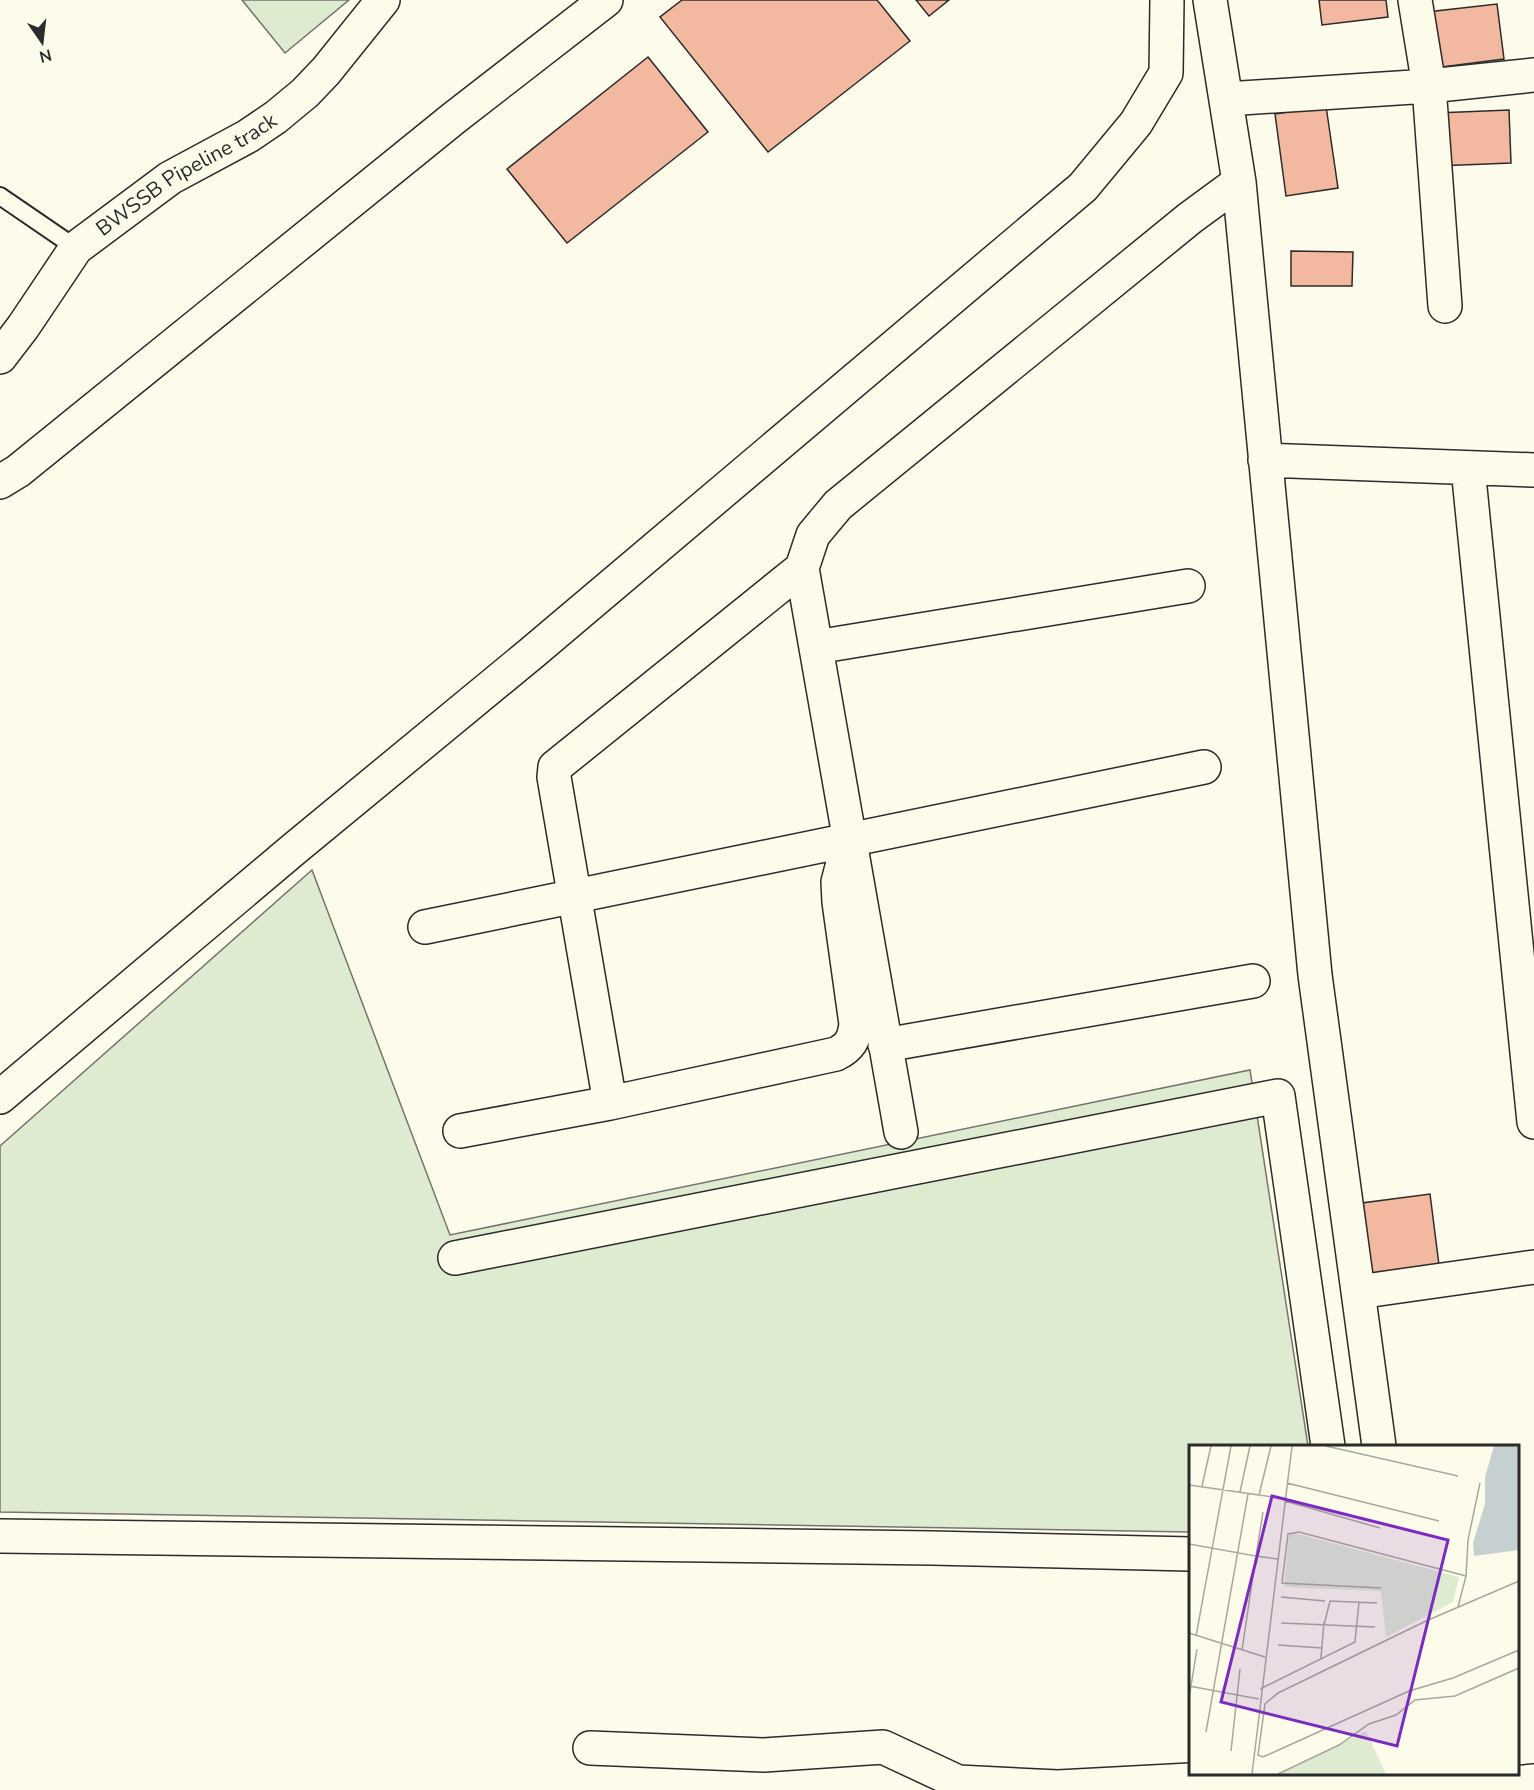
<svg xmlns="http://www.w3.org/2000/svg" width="1534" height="1790" font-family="'Nunito Sans',sans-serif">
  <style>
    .green { fill: #deebd1; stroke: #74746e; stroke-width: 1.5 }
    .building { fill: #f2b8a0; stroke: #2b2b2b; stroke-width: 1.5 }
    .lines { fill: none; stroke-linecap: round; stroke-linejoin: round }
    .lane-casing { stroke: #2b2b2b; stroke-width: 20 }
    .street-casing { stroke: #2b2b2b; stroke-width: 36 }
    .secondary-casing { stroke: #2b2b2b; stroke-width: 36 }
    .lane { stroke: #fdfbea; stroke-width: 16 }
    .street { stroke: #fdfbea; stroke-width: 33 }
    .secondary { stroke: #fdfbea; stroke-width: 33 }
    .labels { text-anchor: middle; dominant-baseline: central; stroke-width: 4.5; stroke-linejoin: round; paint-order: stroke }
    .street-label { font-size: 21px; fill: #2b2b2b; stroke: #fdfbea }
    .inset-road { fill: none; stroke: #a9a89e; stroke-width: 1.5 }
    .view { fill: #7b2cbf; fill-opacity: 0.15; stroke: #7b2cbf; stroke-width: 3 }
    .inset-edge { fill: none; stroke: #2b2b2b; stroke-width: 3 }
  </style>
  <rect width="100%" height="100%" fill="#fdfbea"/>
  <!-- green -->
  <path class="green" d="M242 0H349L285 53Z
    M312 870 450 1235 1250 1070 1308 1446H1190V1532L0 1512V1146Z"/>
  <!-- building -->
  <path class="building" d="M682 0H877L910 41 768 152 660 17Z
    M916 0H949L929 16Z
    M1319 0H1386L1388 17 1322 25Z
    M1497 4 1504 59 1434 68 1427 12Z
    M648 57 708 132 567 243 507 169Z
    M1326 106 1338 188 1286 196 1275 114Z
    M1509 110 1511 163 1437 166 1436 113Z
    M1291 251 1353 252 1352 286H1291Z
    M1430 1194 1439 1265 1372 1275 1362 1203Z"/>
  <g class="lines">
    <defs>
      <path id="lane" d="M0 196 76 248"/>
      <path id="street" d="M1210 0 1239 182 1315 975 1379 1446
        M1415 0 1429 86 1445 306
        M1226 99 1429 86 1534 75
        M1265 460 1534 470
        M1468 468 1534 1122
        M0 482 18 471 454 118 606 0
        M802 568 901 1132
        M816 647 1188 586
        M425 927 1204 767
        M885 1045 1253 981
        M0 1097 294 849 533 652 1083 187 1136 123 1166 73 1167 0
        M610 1103 554 777 555 767 802 568 813 535 838 505 1190 218 1239 182
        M460 1131 610 1103 836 1054C850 1047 854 1040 856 1024L839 902 838 882 849 840
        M455 1258 1278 1096 1328 1446
        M1358 1292 1534 1267
        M0 1536 932 1548 1190 1554
        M590 1748 764 1755 883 1747 958 1782 1058 1787 1190 1780 1300 1777 1424 1779
        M1437 1790 1534 1781"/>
      <g id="secondary">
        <path id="s1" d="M0 357 23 327 76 248 170 178 248 136 276 117 305 93 326 71 383 0"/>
      </g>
    </defs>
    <!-- lane casing -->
    <use href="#lane" class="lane-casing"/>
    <!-- street casing -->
    <use href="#street" class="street-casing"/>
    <!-- secondary casing -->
    <use href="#secondary" class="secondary-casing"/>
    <!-- lane -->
    <use href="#lane" class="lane"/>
    <!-- street -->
    <use href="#street" class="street"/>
    <!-- secondary -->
    <use href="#secondary" class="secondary"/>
  </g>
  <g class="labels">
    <!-- street labels -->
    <g class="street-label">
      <text stroke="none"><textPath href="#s1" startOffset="266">BWSSB Pipeline track</textPath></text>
    </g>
  </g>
  <!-- overview -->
  <g transform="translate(1189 1445)">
    <rect width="330" height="330" fill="#fdfbea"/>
    <path d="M105 88 270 132 264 157 197 192 192 146 95 142 100 91ZM177 286 197 329H89Z" fill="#deebd1"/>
    <path d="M305 1H330V105L285 111 284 98 296 59V32Z" fill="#c7d0d0"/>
    <path class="inset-road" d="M82 1 70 50 96 54M137 1 269 31M98 38 250 76M0 40 70 50M13 41 22 1M51 47 61 1M96 56 191 83M74 67 67 111 89 114M0 99 67 111 53 205M330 136 237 176 89 248 76 259 69 310 74 312 220 246 264 233 330 205M192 143 93 138 99 89 110 87 277 131 279 95 291 38M92 152 136 156M269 162 277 131M92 178 186 182M135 180 141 156 188 158M0 188 76 212M7 191 42 1M89 200 133 203M132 213 135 177M0 241 70 254M71 244 166 197 170 157M0 253 8 204M17 287 59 49M42 306 51 224M63 329 103 1M89 329 150 300 180 279 207 270 226 255 266 251 330 223"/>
    <path class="view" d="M83 51 259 95 208 301 32 257Z"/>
    <rect width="330" height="330" class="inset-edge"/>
  </g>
  <!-- north arrow -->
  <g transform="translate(42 42) rotate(166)" stroke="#fdfbea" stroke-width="4.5" paint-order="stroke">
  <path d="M0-4.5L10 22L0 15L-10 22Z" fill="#2b2b2b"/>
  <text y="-9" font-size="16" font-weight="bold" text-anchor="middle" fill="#2b2b2b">N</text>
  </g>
</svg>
